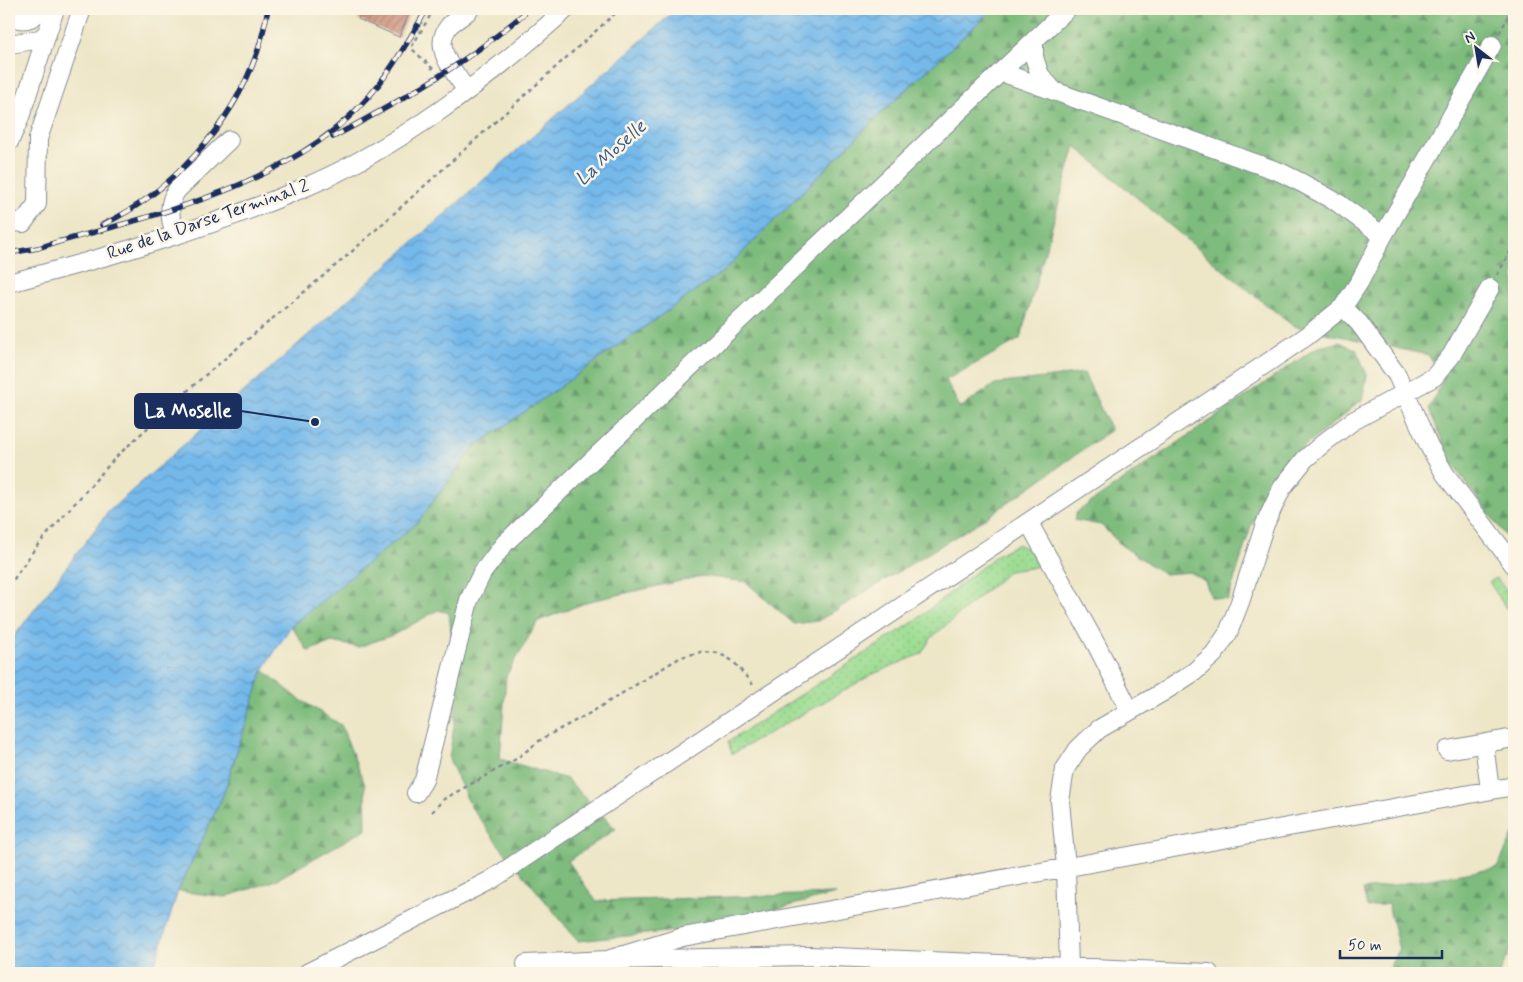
<svg xmlns="http://www.w3.org/2000/svg" width="1523" height="982" font-family="Mynerve,sans-serif">
  <style>
    .green { fill: url(#green-dots); stroke: #5c8678 }
    .forest { fill: url(#forest-firs); stroke: #4c766e }
    .water { fill: url(#water-waves); stroke: #4874a4 }
    .building { fill: url(#building-hatch) }
    .lines { fill: none; stroke-linecap: round; stroke-linejoin: round }
    .minor-casing { stroke: #848a92; stroke-width: 20 }
    .path { stroke: #848a92; stroke-width: 2.5; stroke-dasharray: 4 4; stroke-linecap: butt }
    .minor { stroke: #fff; stroke-width: 18 }
    .rail-casing { stroke: #1b2f5e; stroke-width: 5.5 }
    .rail { stroke: #fcf5e5; stroke-width: 4; stroke-dasharray: 11; stroke-linecap: butt }
    .labels { text-anchor: middle; dominant-baseline: central; stroke-width: 5; stroke-linejoin: round; paint-order: stroke }
    .street-label { font-size: 18px; fill: #1b2f5e; stroke: #fcf5e5 }
    .water-label { font-size: 19px; font-style: italic; fill: #365888; stroke: #fcf5e5 }
    .leader { fill: none; stroke: #1b2f5e; stroke-width: 2 }
    .callout-dot { fill: #1b2f5e; stroke: #fcf5e5; stroke-width: 2 }
    .callout { fill: #1b2f5e; stroke: #1b2f5e; stroke-width: 2 }
    .callout-label { font-size: 19px; text-anchor: middle; font-weight: bold; fill: #fff }
  </style>
  <defs>
    <pattern id="green-dots" width="8" height="8" patternUnits="userSpaceOnUse" patternTransform="scale(1.25)"><rect width="8" height="8" fill="#9ddd93"/><path d="M2 2h.1M6 6h.1" fill="none" stroke="#87be81" stroke-width="1.8" stroke-linecap="round"/></pattern>
    <pattern id="forest-firs" width="22" height="20" patternUnits="userSpaceOnUse" patternTransform="scale(1.25)"><rect width="22" height="20" fill="#7ebc7d"/><path d="M5 1l3.5 6h-7zM16 11l3.5 6h-7z" fill="#66996a"/></pattern>
    <pattern id="water-waves" width="16" height="10" patternUnits="userSpaceOnUse" patternTransform="scale(1.25)"><rect width="16" height="10" fill="#75b9eb"/><path d="M0 5q4-4 8 0t8 0" fill="none" stroke="#5f97c2"/></pattern>
    <pattern id="building-hatch" width="6" height="6" patternUnits="userSpaceOnUse" patternTransform="scale(1.25)"><rect width="6" height="6" fill="#cf9883"/><path d="M-1 1l2-2M0 6l6-6M5 7l2-2" fill="none" stroke="#a77c6e"/></pattern>
  </defs>
  <rect width="100%" height="100%" fill="#fcf5e5"/>
  <filter id="ink" filterUnits="userSpaceOnUse"><feTurbulence type="fractalNoise" baseFrequency=".02" numOctaves="2"/><feDisplacementMap in="SourceGraphic" scale="10" xChannelSelector="R" yChannelSelector="G"/><feConvolveMatrix kernelMatrix="1 2 1 2 8 2 1 2 1" color-interpolation-filters="sRGB"/></filter>
  <filter id="wash" filterUnits="userSpaceOnUse"><feTurbulence type="fractalNoise" baseFrequency=".0096" numOctaves="4" result="noise"/><feDisplacementMap in="SourceGraphic" scale="20" xChannelSelector="R" yChannelSelector="G"/><feGaussianBlur stdDeviation="1.12" result="paint"/><feColorMatrix in="noise" values="0 0 0 0 0 0 0 0 0 0 0 0 0 0 0 0 0 1.4 0 .05"/><feComposite in="paint" operator="in"/></filter>
  <g filter="url(#wash)">
    <rect width="100%" height="100%" fill="#ede6c7"/>
    <!-- green -->
    <path class="green" d="M1018 544 1029 550 1038 563 1035 567 1009 571 931 638 921 654 873 674 732 754 728 742 915 621 998 554Z
      M1496 578 1514 599V615L1506 608 1489 582Z"/>
    <!-- forest -->
    <path class="forest" d="M993 9H1514V547L1452 464 1429 409 1444 377 1428 355 1293 326 1221 268 1075 146 1020 339 946 380 960 408 995 384 1084 373 1111 430 989 516 818 621 794 624 746 582 703 576 590 601 538 621 506 676 500 759 567 779 616 829 568 861 596 901 835 894 704 928 578 941 498 844 471 807 449 759 455 719 456 674 449 613 438 610 393 635 358 647 332 642 308 651 291 626 417 523 473 448 724 271 880 114Z
      M1339 342 1356 349 1367 375 1362 400 1300 450 1271 486 1251 526 1228 600 1211 597 1205 581 1190 572 1164 574 1121 545 1101 525 1074 520 1077 512 1316 348Z
      M263 670 299 699 341 725 365 785 366 829 274 881 225 897 178 891 223 795Z
      M1514 833V941L1500 973H1386L1399 950 1388 904 1367 907 1363 890 1497 868Z"/>
    <!-- water -->
    <path class="water" d="M677 9H993L880 114 724 271 473 448 417 523 291 626 263 670 223 795 178 891 152 973H9V643L109 511Z"/>
    <g id="blocks">
      <!-- building -->
      <path class="building" d="M363 9H411L399 37 358 19Z"/>
    </g>
  </g>
  <g filter="url(#ink)">
    <use href="#blocks" fill-opacity="0" stroke="#848a92" stroke-width="1"/>
    <g class="lines">
      <defs>
        <path id="minor" d="M9 16C24 22 31 21 42 9
          M1034 41V57L1040 75 1054 91
          M9 43 10 44 40 39 47 33
          M1001 72 1280 172 1302 183 1338 203 1383 236
          M467 91C455 72 431 48 449 26 454 20 464 16 470 9
          M9 142 19 120 55 9
          M9 221 23 223 37 204 38 139 82 9
          M175 235C170 219 167 204 177 190L229 140
          M9 283C107 257 207 229 301 189 399 148 488 79 566 9
          M1343 307 1360 281 1383 236 1492 45
          M1029 523 1097 646 1130 711
          M1484 744 1490 790
          M1447 750 1514 738
          M416 793 424 780 469 600 482 573 505 543 1067 9
          M607 960 683 937 1514 786
          M526 964 607 960 810 956 1209 973
          M1069 967 1066 867 1060 801 1065 769 1078 749 1099 729 1163 692 1194 672 1214 654 1228 633 1240 602 1265 524 1282 488 1305 459 1326 441 1353 421 1434 377 1451 356 1490 288
          M307 973 491 880 1267 363 1307 336 1343 307 1359 323 1397 375 1429 446 1445 474 1514 565"/>
      </defs>
      <!-- minor casing -->
      <use href="#minor" class="minor-casing"/>
      <!-- path -->
      <path class="path" d="M1499 33 1513 9
        M433 69 411 48 434 9
        M1497 275 1514 245
        M9 586 36 547 116 457 196 383 348 255 620 9
        M432 812 444 799 516 759 543 738 590 713 681 657 701 652 718 653 733 661 754 686"/>
      <!-- minor -->
      <use href="#minor" class="minor"/>
      <defs>
        <path id="rail" d="M333 137C402 100 471 61 529 9
          M102 225C171 193 232 125 257 53 262 39 265 24 268 9
          M55 243C162 213 296 183 371 94 393 68 410 38 427 9
          M9 253 38 248 60 241"/>
      </defs>
      <!-- rail casing -->
      <use href="#rail" class="rail-casing"/>
      <!-- rail -->
      <use href="#rail" class="rail"/>
    </g>
  </g>
  <g class="labels">
    <!-- street labels -->
    <g class="street-label">
      <text transform="translate(208 220) rotate(-19)">Rue de la Darse Terminal 2</text>
    </g>
    <!-- water labels -->
    <g class="water-label">
      <text transform="translate(611 153) rotate(-42)">La Moselle</text>
    </g>
  </g>
  <!-- callouts -->
  <path class="leader" d="M315 422L241 411"/>
  <circle class="callout-dot" cx="315" cy="422" r="5"/>
  <rect class="callout" x="135" y="394" width="106" height="34" rx="5"/>
  <g class="callout-label">
    <text x="188" y="417">La Moselle</text>
  </g>
  <!-- margin -->
  <rect width="1523" height="982" fill="none" stroke="#fcf5e5" stroke-width="30"/>
  <!-- north arrow -->
  <g transform="translate(1476 48) rotate(329)" stroke="#fcf5e5" stroke-width="4" paint-order="stroke">
  <path d="M0-4L9 19L0 12L-9 19Z" fill="#1b2f5e"/>
  <text y="-8" font-size="14" font-weight="bold" text-anchor="middle" fill="#1b2f5e">N</text>
  </g>
  <!-- scale -->
  <path d="M1340 950v8h102v-8" fill="none" stroke="#1b2f5e" stroke-width="2.5"/>
  <text x="1348" y="950" font-size="15" fill="#1b2f5e" stroke="#fcf5e5" stroke-width="4" paint-order="stroke">50 m</text>
</svg>
